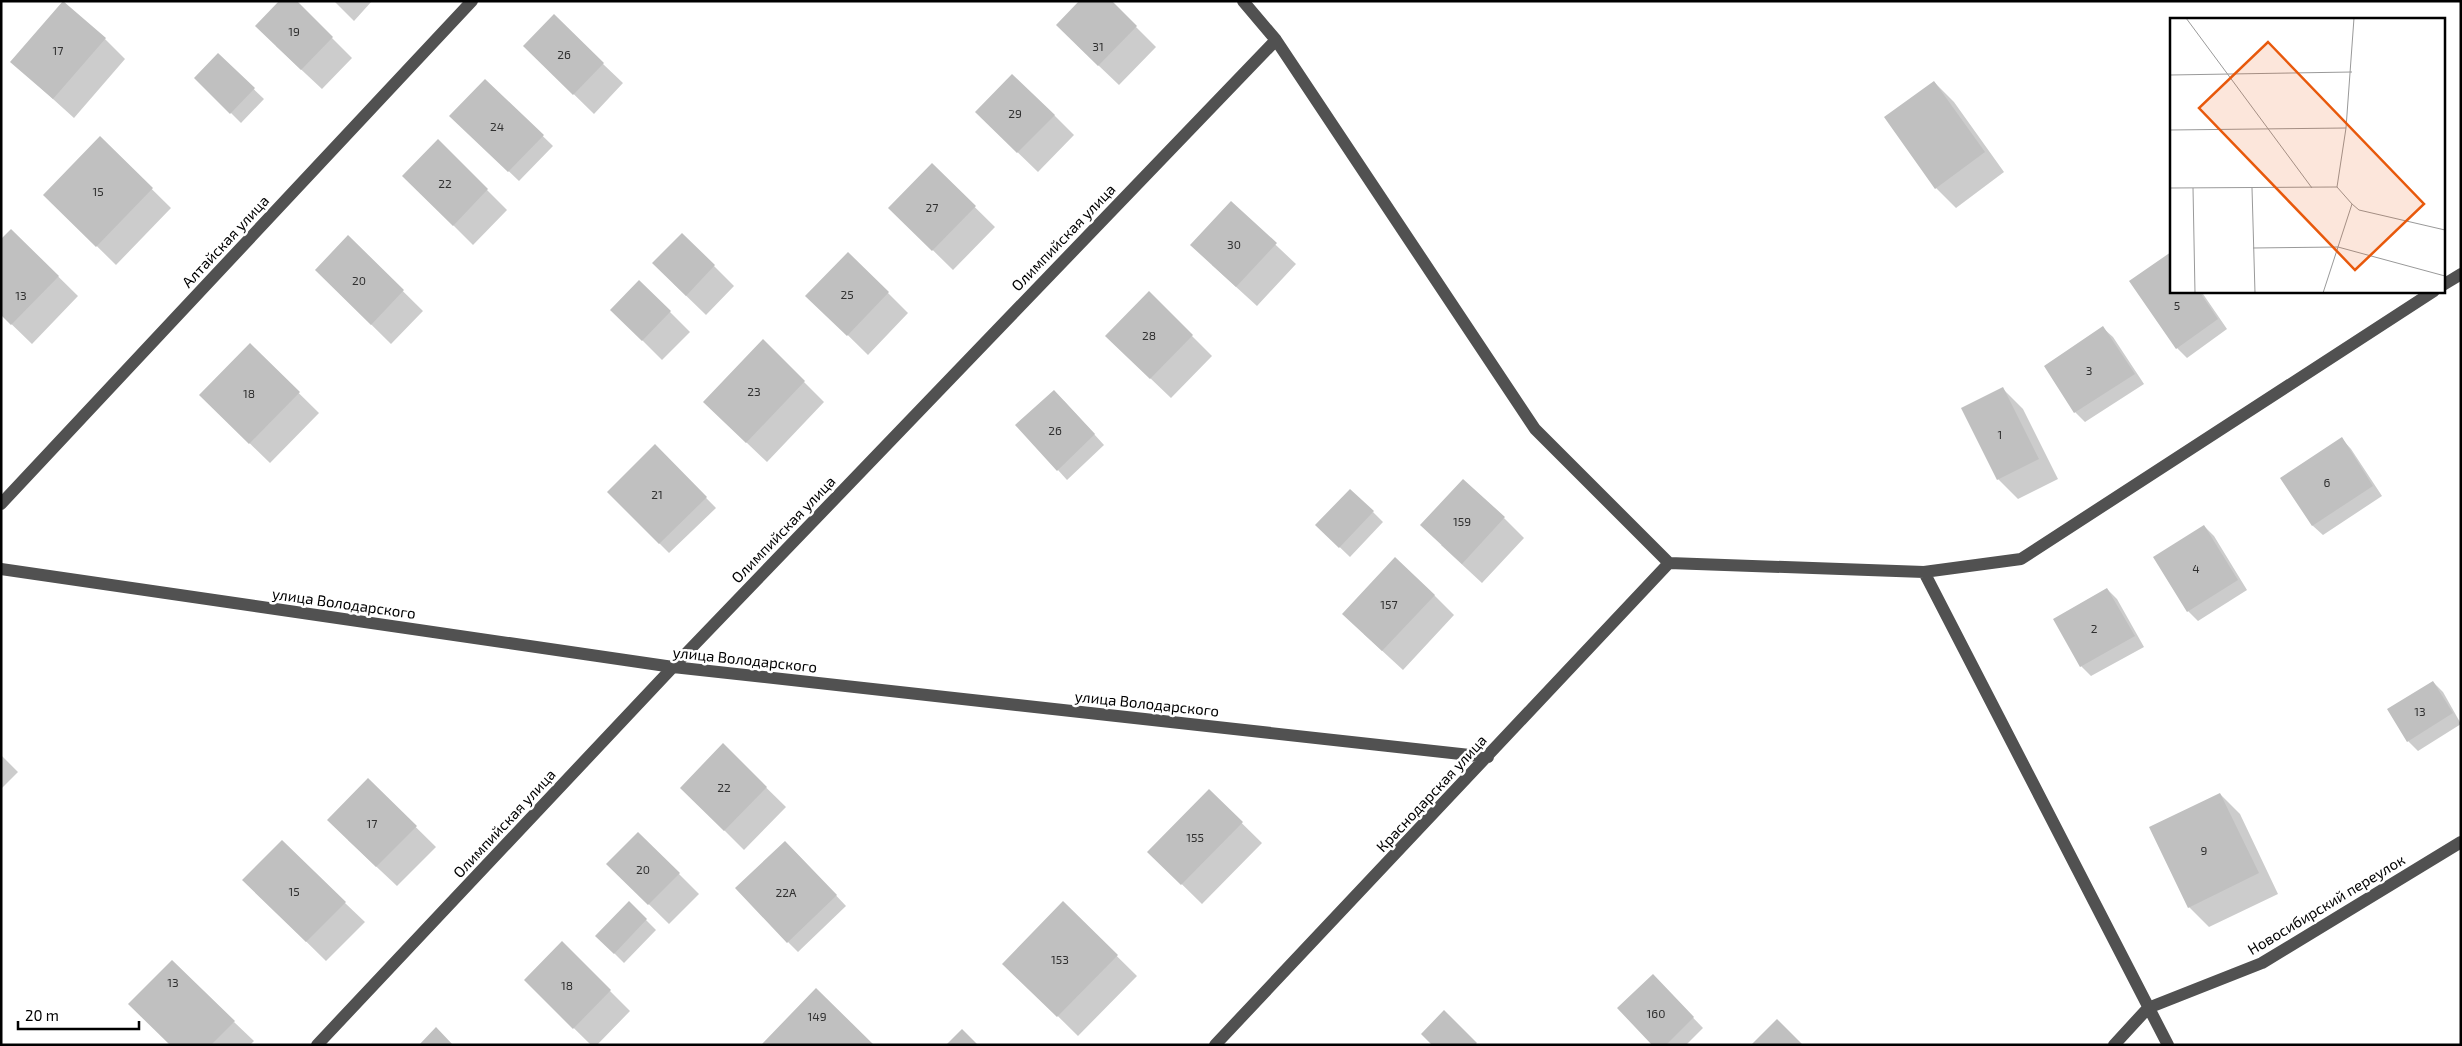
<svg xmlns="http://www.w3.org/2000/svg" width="2462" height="1046" font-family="'Exo 2',sans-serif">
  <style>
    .shadow { fill: #0003 }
    .building { fill: #c0c0c0 }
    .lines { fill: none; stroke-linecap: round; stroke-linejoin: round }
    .minor { stroke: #515151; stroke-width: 12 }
    .labels { text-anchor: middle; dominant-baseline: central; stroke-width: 5; stroke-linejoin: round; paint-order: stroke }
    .number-label { font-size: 12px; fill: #303030 }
    .street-label { font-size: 15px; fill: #000; stroke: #fff }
    .inset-road { fill: none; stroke: #999; stroke-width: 1 }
    .view { fill: #e8590c; fill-opacity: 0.15; stroke: #e8590c; stroke-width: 2.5 }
    .inset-edge { fill: none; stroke: #000; stroke-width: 2.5 }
  </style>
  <rect width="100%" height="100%" fill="#fff"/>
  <!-- shadow -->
  <path class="shadow" d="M295 1 352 58 322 89 276 46Z
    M334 1H372L354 21Z
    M1110 1 1156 47 1119 85 1077 45Z
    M105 39 125 59 74 118 12 62Z
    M218 55 264 99 241 123 196 78Z
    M603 64 623 83 594 114 545 66Z
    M485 80 553 146 519 181 451 116Z
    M1934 82 1954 102 2004 172 1956 208 1936 188Z
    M976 112 1054 115 1074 135 1038 172Z
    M100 138 171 208 116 265 45 195Z
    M438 141 507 210 473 245 404 176Z
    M932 165 995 227 953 270 890 208Z
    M1231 203 1296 264 1257 306 1212 265Z
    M11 230 78 296 32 344 1 314Z
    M682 234 734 286 706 315 673 283Z
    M348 237 423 311 391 344 316 270Z
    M848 253 908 313 868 355 807 295Z
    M2131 281 2171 291H2201L2227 329 2187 358 2177 348Z
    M640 282 690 332 662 360 612 310Z
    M1149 293 1212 356 1171 398 1127 356Z
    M2103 328 2113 337 2144 384 2085 422 2075 412 2045 366Z
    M763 341 824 402 767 462 724 421Z
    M250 345 319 413 270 463 200 395Z
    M2003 389 2023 409 2058 479 2018 499 1998 479 1963 409Z
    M1064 401 1104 445 1067 480 1058 470Z
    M2342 439 2351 449 2382 496 2323 535 2313 526 2282 478Z
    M655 446 716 508 669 553 608 492Z
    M1373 512 1383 522 1350 557 1327 535Z
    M1504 518 1524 538 1482 583 1441 545Z
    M2204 526 2214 536 2247 590 2198 621 2188 611Z
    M2107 589 2117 599 2144 647 2091 676 2081 666Z
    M1434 595 1454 615 1403 670 1364 634Z
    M2433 682 2443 692 2461 724 2418 751 2408 741 2389 710Z
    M723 745 786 807 744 850 682 788Z
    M1 755 18 772 1 789Z
    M368 780 436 847 397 886 348 840Z
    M1209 791 1262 843 1202 904 1149 852Z
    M2220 794 2240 814 2278 894 2209 927 2189 907Z
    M638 833 699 894 669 924 608 864Z
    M795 852 846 906 798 952 788 942Z
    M264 900 345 903 365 922 326 961Z
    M629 903 656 930 624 963 597 936Z
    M1063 903 1137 976 1078 1036 1004 963Z
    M562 943 630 1011 597 1045H591L525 980Z
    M1653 976 1703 1028 1686 1045H1654Z
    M234 1022 254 1041 250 1045H171Z"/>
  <!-- building -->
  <path class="building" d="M63 1 106 38 53 99 10 62Z
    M279 1H297L333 37 301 70 255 26Z
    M1079 1H1112L1137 26 1098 66 1056 25Z
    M554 14 604 63 573 95 523 46Z
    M218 53 255 88 230 114 194 78Z
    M1012 74 1055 115 1017 153 975 112Z
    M485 79 544 135 508 172 449 116Z
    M1934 81 1985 152 1935 189 1884 117Z
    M100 136 153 188 96 247 43 195Z
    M438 139 488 189 453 226 402 176Z
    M932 163 976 206 932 251 888 208Z
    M1231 201 1277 243 1236 287 1190 245Z
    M11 229 59 276 11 325 1 315V239Z
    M682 233 715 265 686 296 652 263Z
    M348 235 404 290 371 325 315 270Z
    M848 252 889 292 847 336 805 296Z
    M2171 252V291H2199L2218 319 2176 349 2129 281Z
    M639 280 671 311 642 341 610 310Z
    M1149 291 1193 335 1150 379 1105 336Z
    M2103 326 2135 374 2074 413 2044 366Z
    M763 339 805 381 746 443 703 402Z
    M250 343 300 392 249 444 199 395Z
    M2003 387 2039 459 1997 480 1961 408Z
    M1054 390 1095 434 1057 471 1015 425Z
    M2342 437 2373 486 2312 526 2280 478Z
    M655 444 707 497 659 544 607 492Z
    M1463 479 1505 517 1462 564 1420 525Z
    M1350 489 1374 511 1339 548 1315 525Z
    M2204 525 2238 580 2187 612 2153 557Z
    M1395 557 1435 595 1382 651 1342 614Z
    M2107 588 2135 636 2080 667 2053 619Z
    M2433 681 2453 713 2407 742 2387 709Z
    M723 743 767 787 724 831 680 788Z
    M368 778 417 826 376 867 327 820Z
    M1209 789 1243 822 1181 885 1147 852Z
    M2220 793 2259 873 2188 908 2149 827Z
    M638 832 680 873 648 905 606 864Z
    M282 840 346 902 306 942 242 880Z
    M785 841 837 895 787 943 735 888Z
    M629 901 647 919 614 954 595 936Z
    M1063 901 1118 955 1057 1017 1002 964Z
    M562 941 611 990 573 1029 524 980Z
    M172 960 235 1021 211 1045H170L128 1004Z
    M1653 974 1694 1017 1666 1045H1652L1617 1008Z
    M816 988 874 1045H761Z
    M1444 1010 1477 1043 1475 1045H1432L1421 1034Z
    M1777 1019 1803 1045H1751Z
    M436 1027 453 1045H419Z
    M962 1029 978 1045H946Z"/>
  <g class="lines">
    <!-- minor -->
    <path class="minor" d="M1243 1 1276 40 1535 429 1669 563 1924 572 2168 1045
      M2443 285 2461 274
      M1 504 472 1
      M1 569 673 667 1488 757
      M1924 572 2021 559 2434 291
      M317 1045 673 667 1276 40
      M1215 1045 1669 563
      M2114 1045 2148 1008 2262 963 2461 842"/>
  </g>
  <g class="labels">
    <!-- number labels -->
    <g class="number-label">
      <text x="294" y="31">19</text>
      <text x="1098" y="46">31</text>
      <text x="58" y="50">17</text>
      <text x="564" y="54">26</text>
      <text x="1015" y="113">29</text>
      <text x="497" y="126">24</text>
      <text x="445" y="183">22</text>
      <text x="98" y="191">15</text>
      <text x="932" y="207">27</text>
      <text x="1234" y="244">30</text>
      <text x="359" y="280">20</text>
      <text x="847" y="294">25</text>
      <text x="21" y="295">13</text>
      <text x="2177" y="305">5</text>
      <text x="1149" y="335">28</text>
      <text x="2089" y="370">3</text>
      <text x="754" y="391">23</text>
      <text x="249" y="393">18</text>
      <text x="1055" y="430">26</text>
      <text x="2000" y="434">1</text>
      <text x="2327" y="482">6</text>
      <text x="657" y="494">21</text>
      <text x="1462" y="521">159</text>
      <text x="2196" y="568">4</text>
      <text x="1389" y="604">157</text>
      <text x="2094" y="628">2</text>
      <text x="2420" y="711">13</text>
      <text x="724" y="787">22</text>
      <text x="372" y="823">17</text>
      <text x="1195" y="837">155</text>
      <text x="2204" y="850">9</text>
      <text x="643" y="869">20</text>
      <text x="294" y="891">15</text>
      <text x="786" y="892">22А</text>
      <text x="1060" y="959">153</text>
      <text x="173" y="982">13</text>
      <text x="567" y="985">18</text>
      <text x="1656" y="1013">160</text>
      <text x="817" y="1016">149</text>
    </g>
    <!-- street labels -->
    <g class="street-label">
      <text transform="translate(1063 237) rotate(-46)">Олимпийская улица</text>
      <text transform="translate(225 241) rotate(-47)">Алтайская улица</text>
      <text transform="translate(783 529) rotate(-46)">Олимпийская улица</text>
      <text transform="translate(344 603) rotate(8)">улица Володарского</text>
      <text transform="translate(745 659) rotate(6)">улица Володарского</text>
      <text transform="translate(1147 703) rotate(6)">улица Володарского</text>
      <text transform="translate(1431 793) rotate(-47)">Краснодарская улица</text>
      <text transform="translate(504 823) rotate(-47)">Олимпийская улица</text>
      <text transform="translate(2326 904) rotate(-31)">Новосибирский переулок</text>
    </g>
  </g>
  <!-- overview -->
  <g transform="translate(2170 18)">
    <rect width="275" height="275" fill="#fff"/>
    <path class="inset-road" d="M16 0 142 170M0 57 182 54M0 112 176 110M0 170 167 169M23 170 25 275M82 170 85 275M182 186 189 192 275 212M83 230 168 229 275 258M153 275 182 186 167 169 176 110 184 0"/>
    <path class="view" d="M98 24 254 186 185 252 29 90Z"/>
    <rect width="275" height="275" class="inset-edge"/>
  </g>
  <!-- border -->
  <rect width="2462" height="1046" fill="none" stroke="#000000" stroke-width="5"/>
  <!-- scale -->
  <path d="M18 1021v8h121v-8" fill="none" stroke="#000000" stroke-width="2.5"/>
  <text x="25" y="1021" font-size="15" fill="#000000" stroke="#ffffff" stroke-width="4" paint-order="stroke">20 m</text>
</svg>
